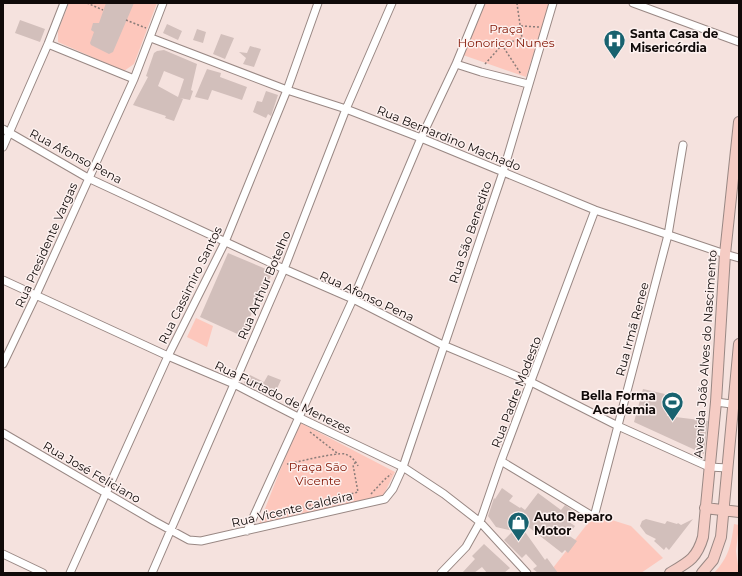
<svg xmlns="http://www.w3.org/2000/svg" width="742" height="576" font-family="Montserrat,sans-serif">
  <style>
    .green { fill: #fdc7bc }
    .building { fill: #d2bfbb; fill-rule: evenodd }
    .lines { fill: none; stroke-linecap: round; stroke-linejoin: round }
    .street-casing { stroke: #998884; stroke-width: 9 }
    .secondary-casing { stroke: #998884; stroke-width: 12 }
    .path { stroke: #8a7d7a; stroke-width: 1.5; stroke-dasharray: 2 2; stroke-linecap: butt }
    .street { stroke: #fff; stroke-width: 7 }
    .secondary { stroke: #f5ccc4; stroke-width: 10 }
    .labels { text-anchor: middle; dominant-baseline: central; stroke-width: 3; stroke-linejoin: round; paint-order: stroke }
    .park-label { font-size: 12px; fill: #811300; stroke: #fdf1ef }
    .poi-label { font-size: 12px; font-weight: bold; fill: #100a09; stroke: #fdf1ef; text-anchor: start }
    .street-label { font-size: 12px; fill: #100a09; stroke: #fdf1ef }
  </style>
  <rect width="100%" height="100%" fill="#f5e2de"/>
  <!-- green -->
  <path class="green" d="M69 3H157L134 64 124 71 58 42V31Z
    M485 3H550L526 77 463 55Z
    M196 318 213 326 207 347 187 337Z
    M299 422 395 472 383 496 259 524Z
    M599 516 631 526 663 558 641 573H549L588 523Z
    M734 524 739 525 736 551 739 573H714C729 557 731 545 734 524Z"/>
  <!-- building -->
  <path class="building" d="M106 3H134L113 52 109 54 91 45 90 43 94 32 91 30 93 23H99Z
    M20 20 45 29 40 42 15 33Z
    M167 24 182 31 178 40 163 33Z
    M197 29 206 32 203 43 193 40Z
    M221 34 234 38 225 59 213 54Z
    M250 46 261 49 254 67 243 64 246 58 239 52 247 53Z
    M164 50 197 64 191 90 193 91 190 100 180 98 183 99 174 121 165 118 166 116 133 105 148 77 146 76 154 53 157 51ZM164 71 184 79 178 97 158 86Z
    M207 69 221 73 220 77 247 87 242 100 212 90 208 100 195 97Z
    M266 91 278 95 271 116 268 114 266 118 253 112 257 101 262 102Z
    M228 253 273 272 250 317H251L244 337 200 317Z
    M248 374 264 382 268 375 281 380 274 395 244 383Z
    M643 389 665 394 667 416 708 421 704 454 634 422Z
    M502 488 513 496 509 501 520 508 521 507 525 510 538 493 561 510 565 505 576 513 569 522 575 526 568 535 577 541 568 553 565 550 562 553 513 515 545 560 547 558 558 573H538L533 569 537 566 526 554 522 558 504 540 513 531 496 527 488 516 494 498 495 499Z
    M646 519 665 524 667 521 677 524 678 523 681 525 693 519 669 550 666 547 664 550 654 541 656 539 646 534 640 526 642 521Z
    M484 544 510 568 504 573H487L482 567 474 573H462L475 559 472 556Z"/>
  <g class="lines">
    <defs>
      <path id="street" d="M633 3 739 42
        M151 38 287 90 346 109 421 138 595 210 725 254 739 258
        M48 44 134 79
        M456 64 481 72 528 84
        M3 129 88 178 284 269 353 299 443 345 531 382 618 426 709 467 728 468
        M3 147 48 44 64 3
        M3 280 168 356 234 384 298 417 403 467 444 494 480 522 527 573
        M3 364 36 295 134 79 163 3
        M716 402 739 405
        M3 433 154 521 189 540 201 541 385 499 393 489 403 467 503 172 553 3
        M501 461 594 517 668 235 683 145
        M247 531 353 299 421 138 456 64 481 3
        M3 554 43 573
        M70 573 168 356 225 242 287 90 318 3
        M152 573 284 269 346 109 392 3
        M441 573 466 547 480 522 501 461 595 210"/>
      <path id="secondary" d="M705 508 739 512
        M670 573C689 562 697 558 703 537L716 402 725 254 739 122
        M702 573 713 560 721 537 739 344"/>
    </defs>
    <!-- street casing -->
    <use href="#street" class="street-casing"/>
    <!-- secondary casing -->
    <use href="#secondary" class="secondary-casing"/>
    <!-- path -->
    <path class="path" d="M87 3 103 10
      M517 3V4L522 38 502 45 521 74
      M126 20 146 28
      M521 26 539 27
      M485 64 502 45
      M310 432 337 453
      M287 464C298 462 336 452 345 454 351 456 355 460 358 466
      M371 494 384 480 391 474
      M282 513 358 492 353 465 356 462"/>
    <!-- street -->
    <use href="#street" class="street"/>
    <!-- secondary -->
    <use href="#secondary" class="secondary"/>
  </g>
  <!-- icons -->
  <defs>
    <symbol id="hospital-pin" viewBox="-11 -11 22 30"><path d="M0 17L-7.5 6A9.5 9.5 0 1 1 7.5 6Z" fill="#18626f" stroke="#fdf1ef"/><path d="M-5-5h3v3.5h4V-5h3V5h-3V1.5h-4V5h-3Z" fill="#fff"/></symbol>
    <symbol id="stadium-pin" viewBox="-11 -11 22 30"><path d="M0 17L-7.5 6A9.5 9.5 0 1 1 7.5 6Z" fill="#18626f" stroke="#fdf1ef"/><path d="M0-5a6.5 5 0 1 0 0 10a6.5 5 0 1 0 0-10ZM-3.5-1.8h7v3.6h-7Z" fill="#fff"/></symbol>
    <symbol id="shop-pin" viewBox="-11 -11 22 30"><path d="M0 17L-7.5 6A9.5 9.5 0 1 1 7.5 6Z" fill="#18626f" stroke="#fdf1ef"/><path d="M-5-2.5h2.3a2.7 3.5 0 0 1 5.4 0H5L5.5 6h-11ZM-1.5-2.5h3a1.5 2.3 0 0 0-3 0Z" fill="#fff"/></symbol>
  </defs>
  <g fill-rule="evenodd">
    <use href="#hospital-pin" x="602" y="28" width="25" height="34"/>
    <use href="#stadium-pin" x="660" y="390" width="25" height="34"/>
    <use href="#shop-pin" x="506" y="510" width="25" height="34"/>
  </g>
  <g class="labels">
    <!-- park labels -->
    <g class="park-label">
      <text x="506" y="28">Praça<tspan x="506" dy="14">Honorico Nunes</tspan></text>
      <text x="318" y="466">Praça São<tspan x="318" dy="14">Vicente</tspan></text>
    </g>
    <!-- poi labels -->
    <g class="poi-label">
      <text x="630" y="33">Santa Casa de<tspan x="630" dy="14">Misericórdia</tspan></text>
      <text x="656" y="395" text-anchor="end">Bella Forma<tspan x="656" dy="14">Academia</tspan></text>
      <text x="534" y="516">Auto Reparo<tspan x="534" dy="14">Motor</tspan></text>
    </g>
    <!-- street labels -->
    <g class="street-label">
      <text transform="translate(449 138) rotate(22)">Rua Bernardino Machado</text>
      <text transform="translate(76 156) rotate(28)">Rua Afonso Pena</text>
      <text transform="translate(470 232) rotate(-71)">Rua São Benedito</text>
      <text transform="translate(46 245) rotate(-66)">Rua Presidente Vargas</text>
      <text transform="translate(190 285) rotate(-64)">Rua Cassimiro Santos</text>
      <text transform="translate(264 285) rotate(-67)">Rua Arthur Botelho</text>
      <text transform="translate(367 296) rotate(25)">Rua Afonso Pena</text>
      <text transform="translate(632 329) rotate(-75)">Rua Irmã Renee</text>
      <text transform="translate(705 354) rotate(-86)">Avenida João Alves do Nascimento</text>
      <text transform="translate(516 392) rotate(-69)">Rua Padre Modesto</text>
      <text transform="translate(283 397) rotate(26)">Rua Furtado de Menezes</text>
      <text transform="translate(92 472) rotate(30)">Rua José Feliciano</text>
      <text transform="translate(292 509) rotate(-13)">Rua Vicente Caldeira</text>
    </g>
  </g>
  <!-- border -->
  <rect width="742" height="576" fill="none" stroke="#100a09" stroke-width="8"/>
</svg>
